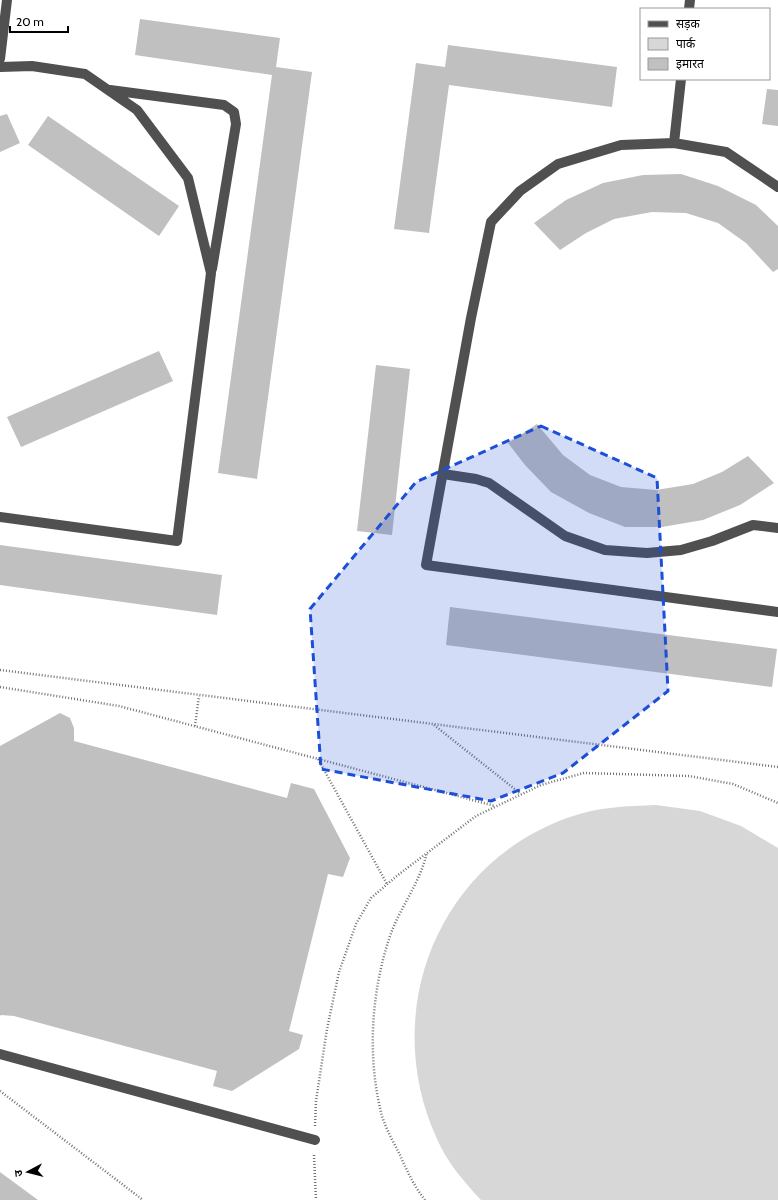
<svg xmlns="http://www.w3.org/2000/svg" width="778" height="1200" font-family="Cabin,'Noto Sans Devanagari',sans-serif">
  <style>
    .green { fill: #d7d7d7 }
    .building { fill: #c0c0c0 }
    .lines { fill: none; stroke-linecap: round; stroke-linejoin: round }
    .path { stroke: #727272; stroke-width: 2.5; stroke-dasharray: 1 2; stroke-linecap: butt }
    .minor { stroke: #505050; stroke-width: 10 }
    .marked { fill: #1d4ed8; fill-opacity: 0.2; stroke: #1d4ed8; stroke-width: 3; stroke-dasharray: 8 5; stroke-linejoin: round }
  </style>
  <rect width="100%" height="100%" fill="#fff"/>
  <!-- green -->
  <path class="green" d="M656 805 700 811 741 826 778 848V1200H481C464 1182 447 1162 437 1139 379 1013 437 863 570 817 598 807 627 806 656 805Z"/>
  <!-- building -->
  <path class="building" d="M140 19 280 38 276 67 312 72 257 479 218 473 272 75 135 55Z
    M448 45 617 67 612 107 449 85 429 233 394 229 416 63 445 67Z
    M767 89 778 90V126L762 124Z
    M7 114 20 143 0 152V116Z
    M48 116 179 206 159 236 28 145Z
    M681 174 718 186 756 205 778 226V269L773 272 746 243 718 223 686 213 652 212 614 219 586 233 560 250 534 223 566 200 603 183 643 175Z
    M159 351 173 381 21 447 7 417Z
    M376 365 410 369 392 535 357 531Z
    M537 424 563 455 590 475 621 487 656 490 693 484 722 472 748 456 774 483 740 505 703 520 662 527H625L589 513 551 492 525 465 508 443Z
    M0 545 222 575 217 615 0 585Z
    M450 607 777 649 772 687 446 645Z
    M60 713 70 718 74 728V741L287 798 291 783 314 789 350 858 343 877 328 874 289 1031 303 1035 299 1049 232 1091 213 1086 217 1071 14 1016 1 1015 0 1016V746Z
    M0 1172 38 1200H0Z"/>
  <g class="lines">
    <!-- path -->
    <path class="path" d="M0 670 778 767
      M0 687 119 706 495 806
      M434 725 521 794
      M195 726 199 696
      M318 759 387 884
      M0 1091 143 1200
      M315 1126 316 1101 327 1029 339 972 356 924 371 898 398 875 476 816 541 785 584 773 689 776 733 784 778 803
      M314 1155 316 1200
      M425 1200C414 1186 407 1171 400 1155 394 1143 386 1129 382 1116 367 1059 371 994 389 939 399 908 420 884 427 852"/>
    <!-- minor -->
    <path class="minor" d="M689 9 690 0
      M0 59 7 0
      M0 67 32 66 85 74 137 110 188 178 211 273 177 541 0 517
      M110 90 224 105 234 112 236 124 212 269
      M674 143 681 79
      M778 187 726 152 674 143 621 145 558 164 520 191 491 222 471 318 426 565 778 612
      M443 474 476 479 489 483 565 536 605 550 647 553 681 550 712 541 753 525 778 528
      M0 1054 315 1140"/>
  </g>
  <!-- marked area -->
  <path class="marked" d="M541 426 657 478 668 691 563 773 491 801 321 769 310 609 416 482Z"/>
  <!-- legend -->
  <rect x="640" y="8" width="130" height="72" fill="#ffffff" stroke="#999999"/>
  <rect x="648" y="21" width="20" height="6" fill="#505050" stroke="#999999"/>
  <text x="676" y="28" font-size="12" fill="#000000">सड़क</text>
  <rect x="648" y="38" width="20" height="12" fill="#d7d7d7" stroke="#999999"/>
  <text x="676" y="48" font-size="12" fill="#000000">पार्क</text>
  <rect x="648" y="58" width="20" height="12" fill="#c0c0c0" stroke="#999999"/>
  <text x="676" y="68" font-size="12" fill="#000000">इमारत</text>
  <!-- north arrow -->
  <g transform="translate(28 1172) rotate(263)" stroke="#ffffff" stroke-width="3" paint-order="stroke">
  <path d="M0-3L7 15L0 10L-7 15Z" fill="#000000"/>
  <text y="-6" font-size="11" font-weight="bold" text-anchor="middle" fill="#000000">उ</text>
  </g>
  <!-- scale -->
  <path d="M10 26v6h58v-6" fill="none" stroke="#000000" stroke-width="2"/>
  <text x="16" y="26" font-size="12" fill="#000000" stroke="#ffffff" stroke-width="3" paint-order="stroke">20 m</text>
</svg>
